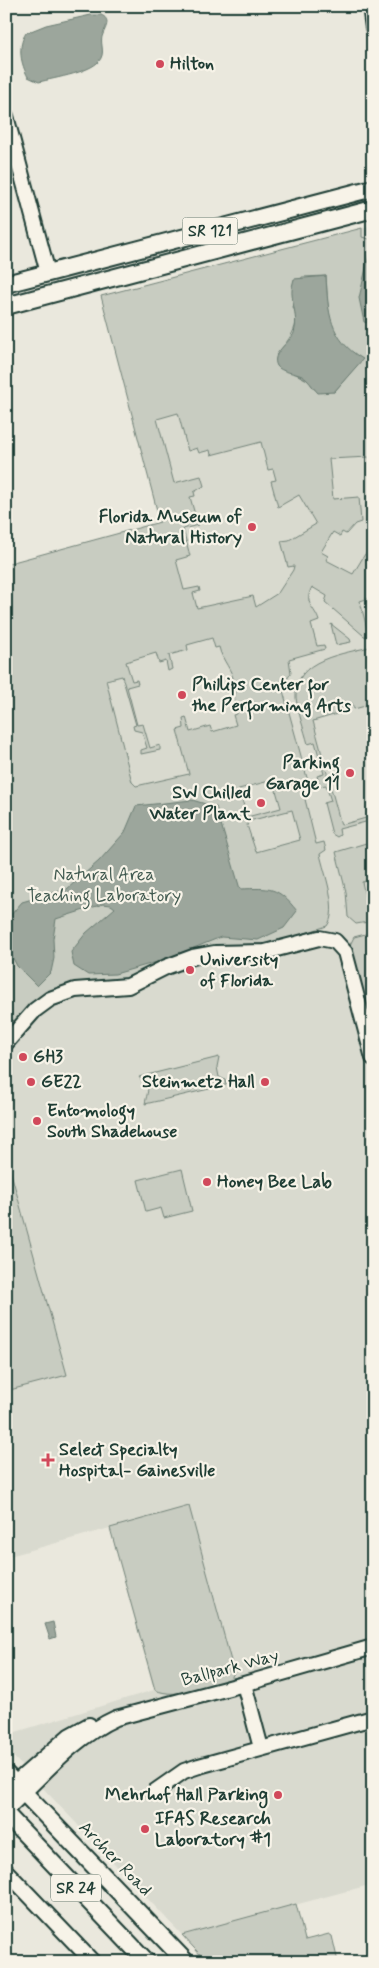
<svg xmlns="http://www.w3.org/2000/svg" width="379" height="1968" font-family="Mynerve,sans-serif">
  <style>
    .built { fill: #d9dacf }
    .green { fill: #c8ccc1; stroke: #74847a; fill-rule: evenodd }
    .water { fill: #9ca69c; stroke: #6a7c72 }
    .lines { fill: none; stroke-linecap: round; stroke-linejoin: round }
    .minor-casing { stroke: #1f3d34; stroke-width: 18 }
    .major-casing { stroke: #1f3d34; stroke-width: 20 }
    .minor { stroke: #f7f3e8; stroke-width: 14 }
    .major { stroke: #f7f3e8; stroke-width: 16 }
    .poi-dot { fill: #d1495b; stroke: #f7f3e8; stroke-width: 2 }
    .labels { text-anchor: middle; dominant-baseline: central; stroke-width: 4.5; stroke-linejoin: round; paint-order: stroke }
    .shield { fill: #f7f3e8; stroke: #60746a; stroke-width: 1 }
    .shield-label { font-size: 16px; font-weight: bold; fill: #1f3d34 }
    .poi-label { font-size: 18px; font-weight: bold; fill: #1f3d34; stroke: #f7f3e8; text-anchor: start }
    .park-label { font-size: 18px; fill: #415a50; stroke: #f7f3e8 }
    .street-label { font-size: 18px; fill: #1f3d34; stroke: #f7f3e8 }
  </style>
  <rect width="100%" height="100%" fill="#eae8dd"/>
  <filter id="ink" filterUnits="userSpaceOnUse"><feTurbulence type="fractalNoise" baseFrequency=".02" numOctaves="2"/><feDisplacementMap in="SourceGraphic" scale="10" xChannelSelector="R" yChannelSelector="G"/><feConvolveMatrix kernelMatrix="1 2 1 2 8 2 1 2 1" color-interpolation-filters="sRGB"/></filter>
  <g filter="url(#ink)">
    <!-- built -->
    <path class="built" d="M373 225V1884L182 1935 6 1749V1735L154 1690 110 1528 6 1557V564L160 522 101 296Z"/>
    <!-- green -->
    <path class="green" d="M362 228V237L369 239 373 237V251L369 255 371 324H373V433L370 434 373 462H370L369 457 329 459 333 499 359 497 361 522 355 524 346 534 342 532 340 536 333 532 321 552 328 556 326 560 353 574 365 554 373 553V597L360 601 369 637 364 636 325 602 327 596 312 587C303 604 315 607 319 621L311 624 317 646 324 645 325 649 289 659 291 673 282 687 309 785 302 787 316 844 324 842 326 850 320 854C324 873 339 910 327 926L274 943 215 947 133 979 79 985 6 1036V564L160 522 101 296ZM326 276C328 301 326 333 349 351 353 354 358 356 362 359L334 392 314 389 309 381 292 372 276 355C287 342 303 325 293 307L302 277ZM178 413 188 451 197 448 199 453 210 450 211 455 261 442 268 470 273 469 276 480 271 481 278 507 299 495 316 524 289 540 281 541 288 567 294 566 293 570 278 593 256 607 253 596 197 608 193 593 200 591 199 587 184 590 176 560 190 556 183 529 198 525 190 497 195 496 194 492 204 486 201 476 174 483 157 419ZM212 638 215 648 219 647C222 661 233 670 234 683 235 693 234 703 237 714L233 715 236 725 212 732 210 726 190 732 186 717 183 718 184 728 177 730 189 774 136 786 132 782 106 680 122 676 136 725 133 726 134 730 142 732 147 748 141 750V754L160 750V745L150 748 143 724 137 725 127 687 138 684 137 680 132 681 126 662 156 653 159 663 166 661 168 671 172 669 169 655 188 650 187 645ZM273 780 281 808 247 817 239 789ZM292 810 300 840 256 852 247 825 249 821Z
      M331 624 350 639 351 642 336 645Z
      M373 646V704L354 709 352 703 343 705 344 712 313 721 341 825 373 816V820L339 829 340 835 337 837 332 834 324 803 331 801 326 785 320 786 317 776 324 774 315 742 308 744C304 729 298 713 296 698 293 658 345 654 373 646Z
      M373 841V879L362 882 370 919 368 922 356 924 348 917 346 892 336 852Z
      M373 932V1039L349 947 354 937Z
      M219 1057 217 1067 219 1077 225 1080 226 1085 145 1104C148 1087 151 1092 139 1077Z
      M6 1155 67 1375 6 1391Z
      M182 1169 192 1211 164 1218 161 1208 146 1212 138 1180Z
      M189 1506 234 1672 231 1679C208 1685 178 1700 155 1690L110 1528Z
      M296 1904 305 1940 329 1934 332 1936 338 1962H207L182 1935Z"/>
    <!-- water -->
    <path class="water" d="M91 15H101C111 19 106 27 103 34 99 42 105 50 101 58 95 72 54 78 39 82L28 77C21 64 17 47 26 33L46 25Z
      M373 251V324L364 322 359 298 369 255Z
      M326 276C328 312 329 339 363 359L334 392 318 393C312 387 309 380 302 376 295 373 281 372 277 366 270 353 290 343 294 333 300 314 287 298 294 279Z
      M192 800 216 807 240 889C271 888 277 886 297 911L284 928 258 940 221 937 164 960 115 974 88 975 74 966 71 952 86 933 115 908 111 905 103 904 56 919 53 939 54 958 51 972 37 986 17 966 6 945V931L10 916 22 902 67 889 99 861 125 832 136 806Z
      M53 1622 56 1637 50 1639 45 1624Z"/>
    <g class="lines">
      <defs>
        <path id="minor" d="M370 6 373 28
          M6 116 48 273
          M6 1043 35 1010 50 999 75 990 128 986 166 967 193 957 215 953 265 952 319 938 335 941 345 952 373 1058
          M244 1684 261 1748
          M6 1791 69 1736 89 1725
          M154 1792 184 1771 199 1766 373 1718
          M6 1810C40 1778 75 1736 116 1718L244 1684 373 1647
          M6 1871 93 1962"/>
        <path id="major" d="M6 284 373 188
          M6 306 373 209
          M6 1774 186 1962
          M6 1814 147 1962"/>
      </defs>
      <!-- minor casing -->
      <use href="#minor" class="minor-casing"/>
      <!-- major casing -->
      <use href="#major" class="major-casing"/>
      <!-- minor -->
      <use href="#minor" class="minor"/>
      <!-- major -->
      <use href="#major" class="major"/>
    </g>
  </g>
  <!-- markers -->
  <g class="poi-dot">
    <circle cx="160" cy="64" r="5"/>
    <circle cx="252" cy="527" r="5"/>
    <circle cx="182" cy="695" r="5"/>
    <circle cx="350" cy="773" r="5"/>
    <circle cx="261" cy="803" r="5"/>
    <circle cx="190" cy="970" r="5"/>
    <circle cx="23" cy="1057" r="5"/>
    <circle cx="31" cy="1082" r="5"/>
    <circle cx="265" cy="1082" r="5"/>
    <circle cx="37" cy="1121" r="5"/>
    <circle cx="207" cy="1182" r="5"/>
    <path d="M45.5 1452.5h5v5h5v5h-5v5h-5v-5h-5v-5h5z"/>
    <circle cx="278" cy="1795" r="5"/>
    <circle cx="145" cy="1829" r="5"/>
  </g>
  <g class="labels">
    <!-- shield labels -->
    <g class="shield">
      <rect x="182.5" y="217.5" width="55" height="27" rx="4"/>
      <rect x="51" y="1874.5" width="50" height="27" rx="4"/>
    </g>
    <g class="shield-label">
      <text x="210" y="231">SR 121</text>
      <text x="76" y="1888">SR 24</text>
    </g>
    <!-- poi labels -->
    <g class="poi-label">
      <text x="170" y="64">Hilton</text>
      <text x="242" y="517" text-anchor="end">Florida Museum of<tspan x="242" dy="21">Natural History</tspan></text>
      <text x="192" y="685">Phillips Center for<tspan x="192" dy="21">the Performing Arts</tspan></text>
      <text x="340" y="763" text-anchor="end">Parking<tspan x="340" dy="21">Garage 11</tspan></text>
      <text x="251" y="793" text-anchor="end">SW Chilled<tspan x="251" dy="21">Water Plant</tspan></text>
      <text x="200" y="960">University<tspan x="200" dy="21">of Florida</tspan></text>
      <text x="33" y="1057">GH3</text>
      <text x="41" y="1082">GE22</text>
      <text x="255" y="1082" text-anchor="end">Steinmetz Hall</text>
      <text x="47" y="1111">Entomology<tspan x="47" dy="21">South Shadehouse</tspan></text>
      <text x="217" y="1182">Honey Bee Lab</text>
      <text x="59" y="1450">Select Specialty<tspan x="59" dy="21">Hospital- Gainesville</tspan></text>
      <text x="268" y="1795" text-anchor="end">Mehrhof Hall Parking</text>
      <text x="155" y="1819">IFAS Research<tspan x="155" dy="21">Laboratory #1</tspan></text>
    </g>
    <!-- park labels -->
    <g class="park-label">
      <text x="104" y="875">Natural Area<tspan x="104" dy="21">Teaching Laboratory</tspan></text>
    </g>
    <!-- street labels -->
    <g class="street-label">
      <text transform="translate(230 1668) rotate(-15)">Ballpark Way</text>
      <text transform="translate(115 1859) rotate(46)">Archer Road</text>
    </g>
  </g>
  <!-- margin -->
  <rect width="379" height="1968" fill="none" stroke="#f7f3e8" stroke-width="25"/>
  <rect x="12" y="12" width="354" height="1943" fill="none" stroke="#1f3d34" stroke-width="2" filter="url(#ink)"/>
</svg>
